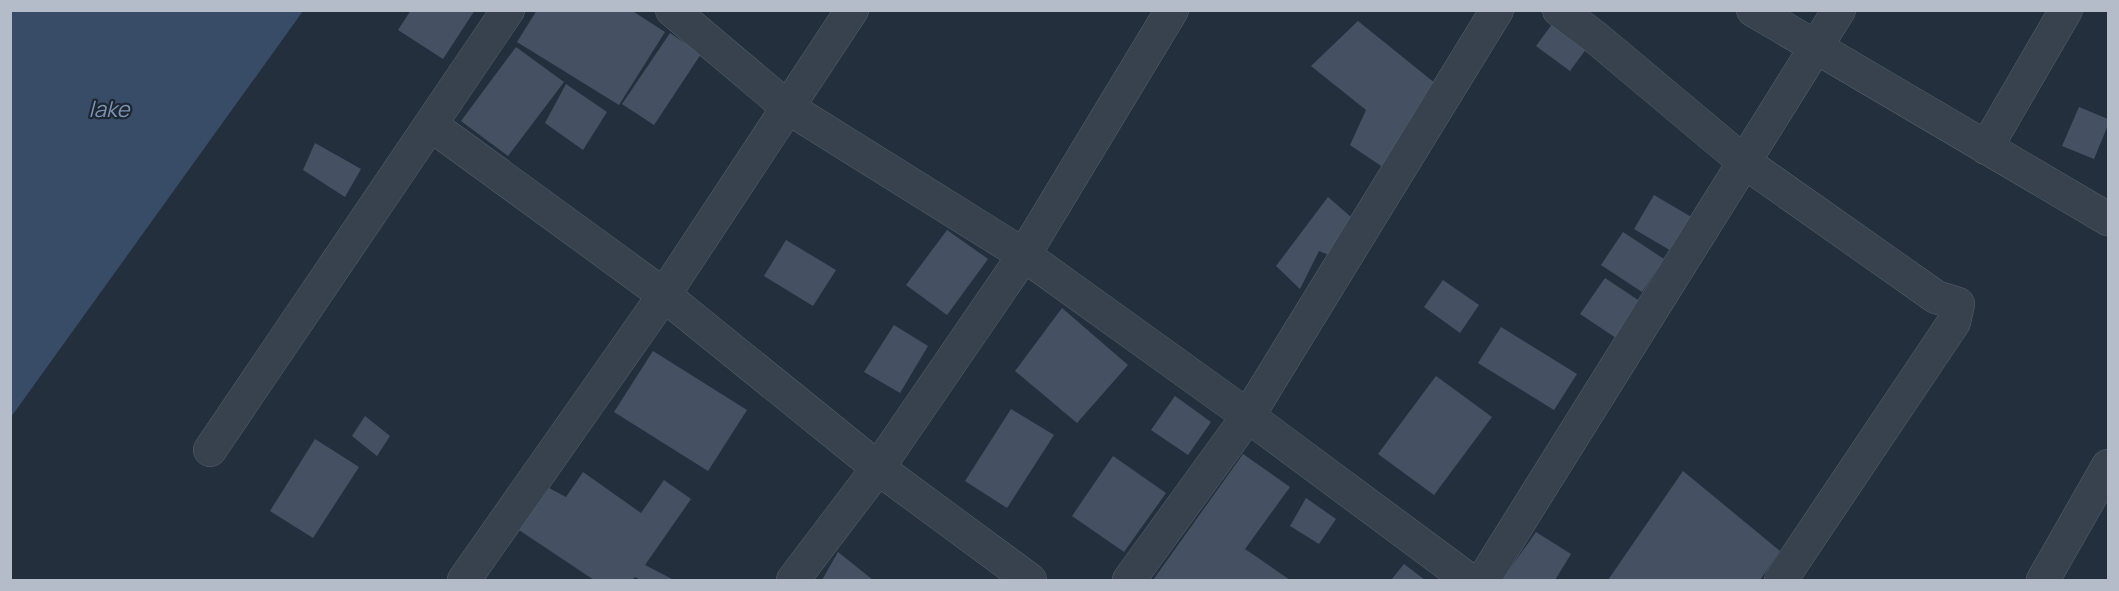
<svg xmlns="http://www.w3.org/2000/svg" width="2119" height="591" font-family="Manrope,sans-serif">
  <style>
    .water { fill: #394c67 }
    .building { fill: #455162 }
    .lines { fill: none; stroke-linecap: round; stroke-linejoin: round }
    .minor-casing { stroke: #565f6c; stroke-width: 34 }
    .tertiary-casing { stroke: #565f6c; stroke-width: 34 }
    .minor { stroke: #38414e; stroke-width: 33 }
    .tertiary { stroke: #38414e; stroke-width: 33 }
    .labels { text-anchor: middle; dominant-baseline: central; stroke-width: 4.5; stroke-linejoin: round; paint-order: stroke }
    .water-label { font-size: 22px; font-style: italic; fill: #7c92b1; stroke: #1d2633 }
  </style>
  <rect width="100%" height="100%" fill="#242f3e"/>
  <!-- water -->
  <path class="water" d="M11 10 303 11 11 417 10 11Z"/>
  <!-- building -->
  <path class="building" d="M411 10H475L443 59 398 30Z
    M537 10H631L665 32 619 105 517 42Z
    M1561 12 1595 37 1570 71 1536 46Z
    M1358 21 1446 92 1390 172 1350 145 1366 110 1311 66Z
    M670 33 701 54 654 125 622 104Z
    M516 47 564 82 508 156 461 121Z
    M566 84 607 112 583 150 545 123Z
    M2079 107 2108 119V125L2094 159 2062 146Z
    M315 143 361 169 345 197 303 170Z
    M1654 195 1693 218 1673 252 1634 229Z
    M1328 197 1358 223 1334 257 1319 251 1300 289 1276 266Z
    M947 230 988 259 947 315 906 285Z
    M1623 232 1664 259 1642 292 1601 265Z
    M786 240 836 270 813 306 764 276Z
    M1605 278 1641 302 1616 338 1580 314Z
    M1443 280 1479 305 1460 333 1424 307Z
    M1062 308 1128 365 1077 423 1015 371Z
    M894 325 928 346 900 393 864 372Z
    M1501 327 1577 374 1554 410 1478 363Z
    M653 351 747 410 708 471 614 412Z
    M1436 376 1492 417 1434 495 1378 454Z
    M1175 396 1211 422 1188 455 1151 430Z
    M1011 409 1054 435 1007 508 965 481Z
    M365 416 390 436 377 456 352 436Z
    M315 439 359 467 313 538 270 511Z
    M1243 454 1290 487 1245 549 1290 580H1153Z
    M1113 456 1166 493 1124 552 1072 516Z
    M1683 471 1780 551 1760 580H1608Z
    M583 472 641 513 664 480 691 499 645 565 674 580H641L635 577 632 580H594L519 530 549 488 566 497Z
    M1306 498 1336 519 1319 544 1290 526Z
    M1536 532 1571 554 1555 580H1502Z
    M838 552 873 580H822Z
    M1404 564 1425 580H1391Z"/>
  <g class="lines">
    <defs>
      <path id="minor" d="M672 10 787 107 1024 255 1248 416 1469 580
        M1559 10 1595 37 1743 161 1936 297 1958 304 1954 322 1781 580
        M1753 10 2108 219
        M431 125 664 295 878 468 1030 580
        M1986 148 2066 10
        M210 450 508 10
        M464 580 664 295 852 10
        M793 580 878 468 1024 255 1172 10
        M1129 580 1248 416 1497 10
        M1483 580 1839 10"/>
      <path id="tertiary" d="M2043 580 2108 466"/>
    </defs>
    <!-- minor casing -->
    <use href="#minor" class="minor-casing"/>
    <!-- tertiary casing -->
    <use href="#tertiary" class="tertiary-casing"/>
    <!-- minor -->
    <use href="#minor" class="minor"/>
    <!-- tertiary -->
    <use href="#tertiary" class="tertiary"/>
  </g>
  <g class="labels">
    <!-- water labels -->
    <g class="water-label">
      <text x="109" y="109">lake</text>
    </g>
  </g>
  <!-- border -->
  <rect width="2119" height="591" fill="none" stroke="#b4bcc9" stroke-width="24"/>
</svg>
